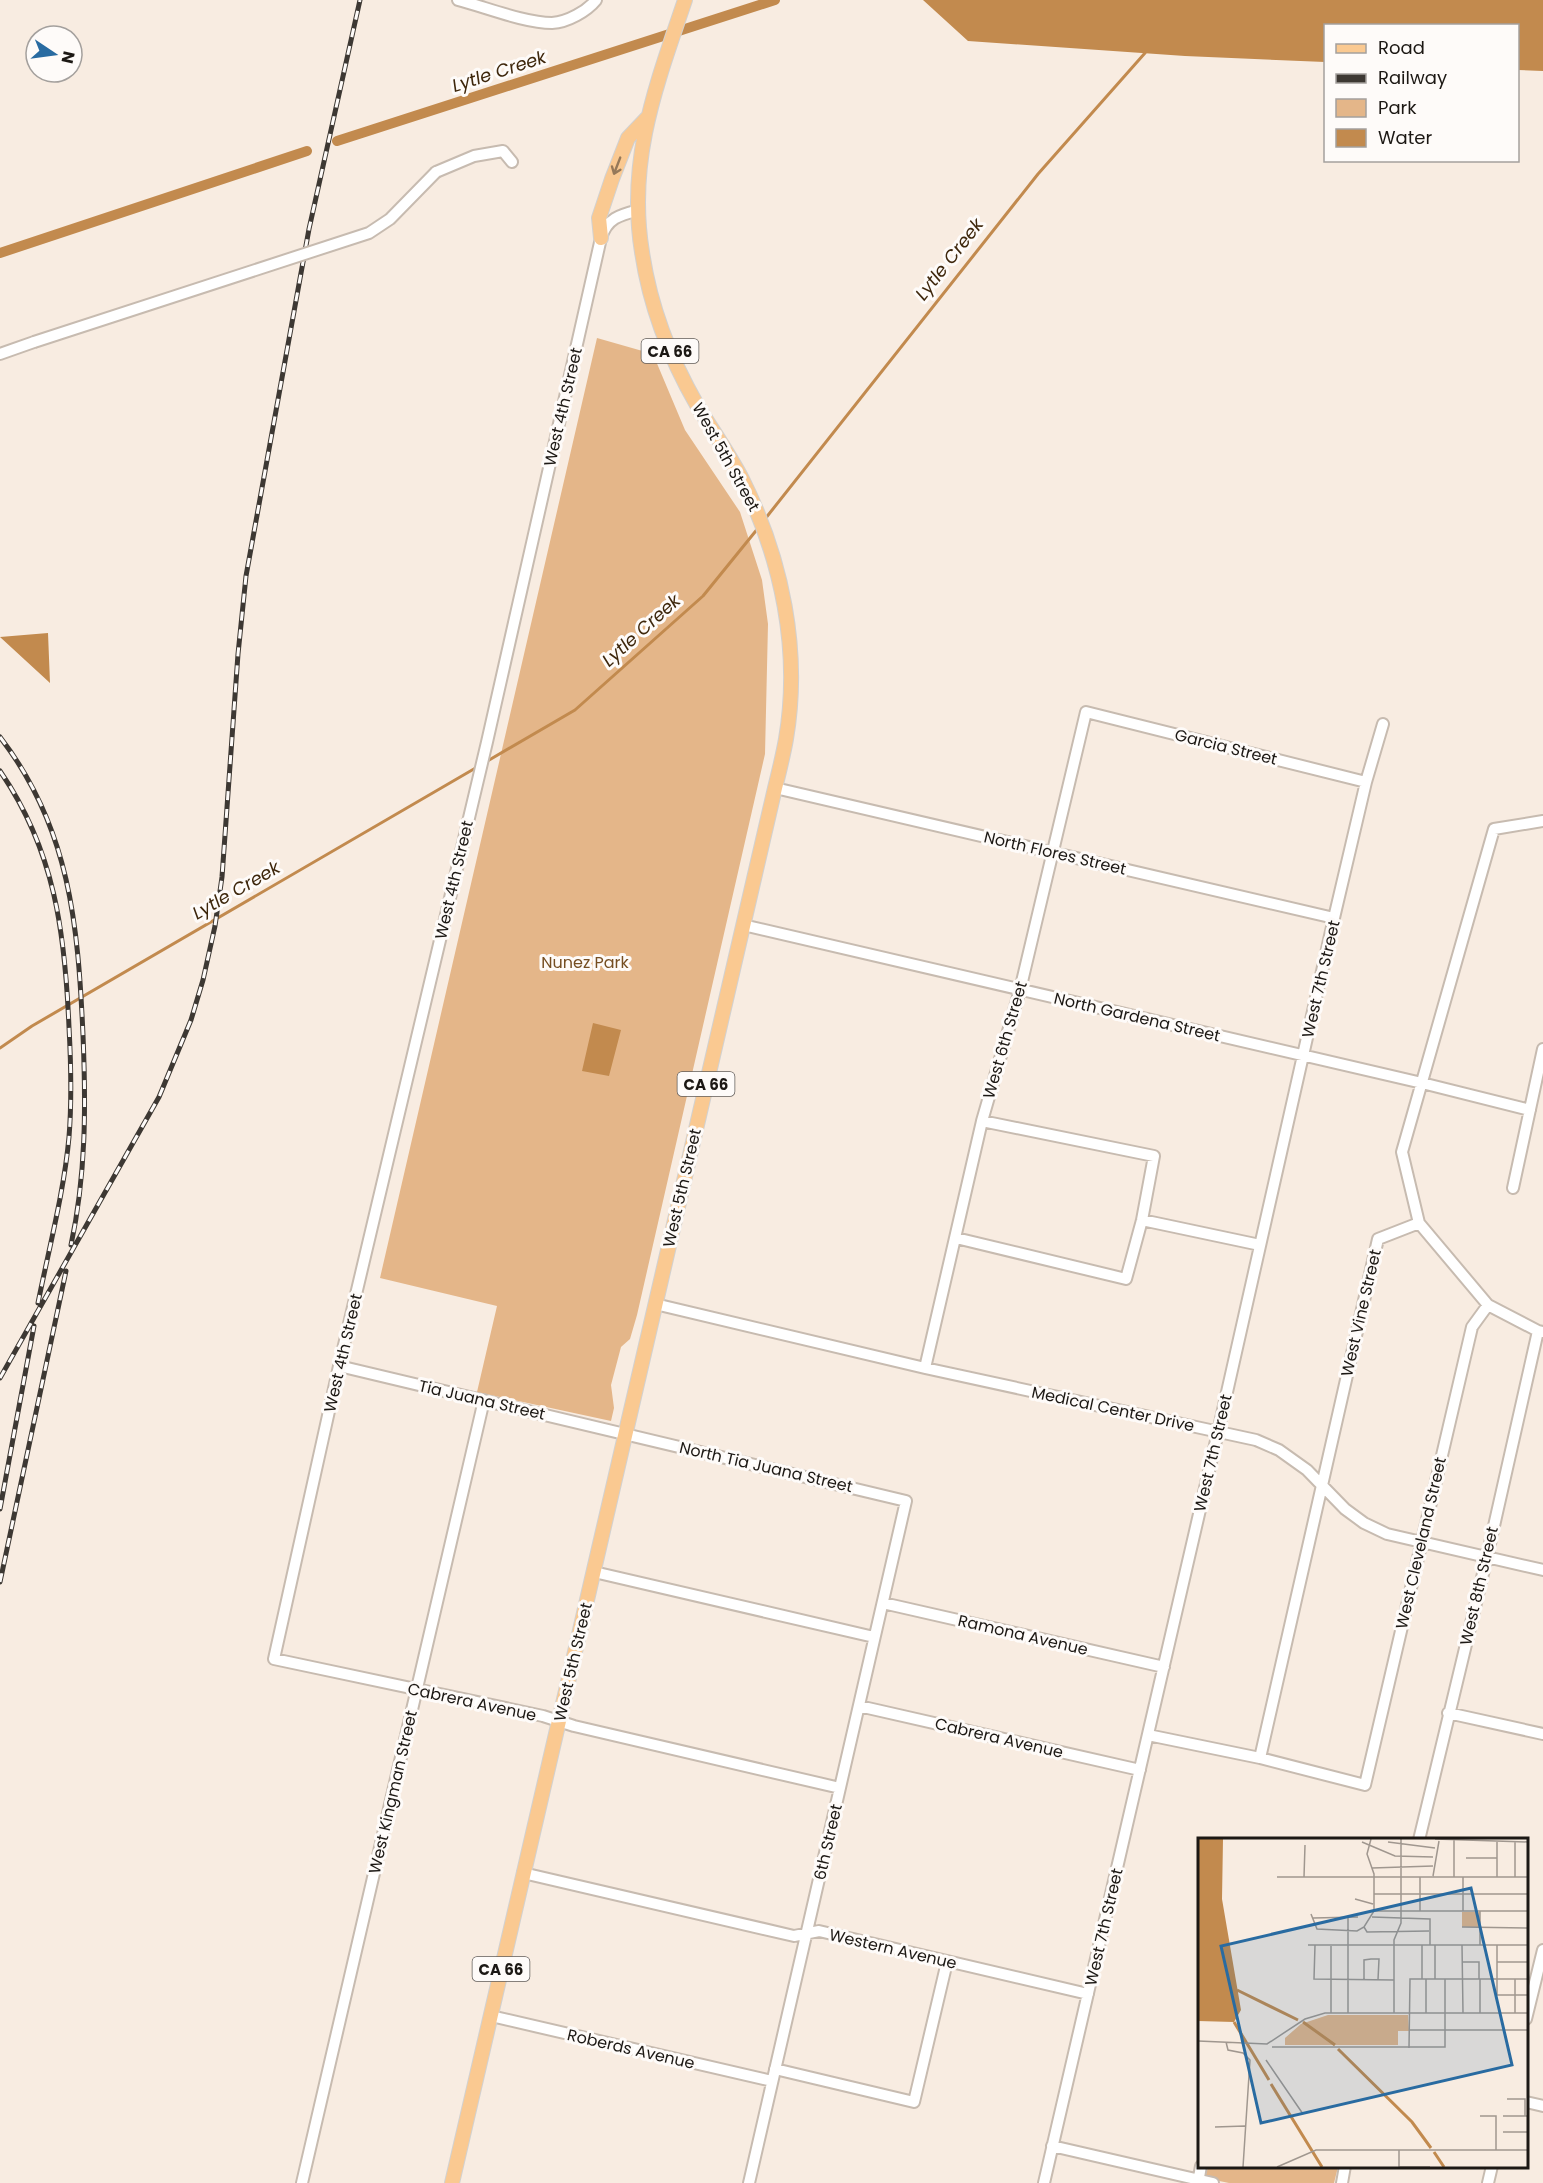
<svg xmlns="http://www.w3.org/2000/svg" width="1543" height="2183" font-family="Poppins,sans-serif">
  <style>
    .green { fill: #e4b689 }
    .water { fill: #c28a4e }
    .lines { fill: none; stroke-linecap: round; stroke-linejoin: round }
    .stream { stroke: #c28a4e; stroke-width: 3 }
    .canal { stroke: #c28a4e; stroke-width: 10 }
    .minor-casing { stroke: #c7bbb0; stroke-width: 14 }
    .major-casing { stroke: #d2d1d0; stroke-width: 16 }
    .minor { stroke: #fff; stroke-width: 10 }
    .major { stroke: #fac991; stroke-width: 14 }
    .rail-casing { stroke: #3d3833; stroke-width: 5 }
    .rail { stroke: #fefbf9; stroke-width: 3; stroke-dasharray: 9; stroke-linecap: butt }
    .minor-bridge-casing { stroke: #c7bbb0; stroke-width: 14; stroke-linecap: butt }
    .minor-bridge { stroke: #fff; stroke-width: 10 }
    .oneway { stroke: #967959 }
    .labels { text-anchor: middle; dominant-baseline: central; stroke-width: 6; stroke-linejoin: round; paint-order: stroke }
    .shield { fill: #fefbf9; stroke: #605c59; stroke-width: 1.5 }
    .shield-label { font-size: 15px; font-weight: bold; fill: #1c1814 }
    .street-label { font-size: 16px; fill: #1c1814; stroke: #fefbf9 }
    .park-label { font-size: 16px; fill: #754e22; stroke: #fefbf9 }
    .water-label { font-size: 18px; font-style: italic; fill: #3e270c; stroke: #fefbf9 }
    .inset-river { fill: none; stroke: #c28a4e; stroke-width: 3 }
    .inset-road { fill: none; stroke: #a0978f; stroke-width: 1.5 }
    .view { fill: #296ba1; fill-opacity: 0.15; stroke: #296ba1; stroke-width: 3 }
    .inset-edge { fill: none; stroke: #1c1814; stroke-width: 3 }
  </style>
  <rect width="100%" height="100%" fill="#f8ece1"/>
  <!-- green -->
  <path class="green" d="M597 338 653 354 685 430 740 512 762 580 768 624 765 754 637 1315 630 1339 621 1347 611 1385 614 1408 611 1421 477 1392 497 1306 380 1278Z
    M1208 2167H1338L1334 2183H1229L1205 2178Z"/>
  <!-- water -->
  <path class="water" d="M923 0H1543V71L1518 70V26H1326L1325 62 1185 56 968 41Z
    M48 633 50 683 0 637Z
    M593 1023 621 1030 609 1076 582 1071Z"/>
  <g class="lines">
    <!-- stream -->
    <path class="stream" d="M765 519 1038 174 1145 53
      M484 763 575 710 703 596 759 527
      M0 1048 32 1026 479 766"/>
    <!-- canal -->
    <path class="canal" d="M337 141 775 0
      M0 253 307 151"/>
    <defs>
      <path id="minor" d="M458 0C485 7 525 23 552 23 568 22 587 11 596 0
        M436 172 474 156 503 151 512 162
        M639 210C620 215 607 218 601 238L487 742 339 1366 274 1659 543 1716 574 1726 840 1788
        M0 354 34 342
        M775 788 1334 918
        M1543 821 1494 829 1402 1152 1419 1223 1488 1305 1538 1331 1543 1332
        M743 925 1422 1083 1530 1110
        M1513 1188 1543 1049
        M1142 1220 1260 1245
        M956 1238 1126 1279 1142 1220 1154 1156 982 1121
        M655 1304 925 1368 1256 1440 1279 1450 1307 1470 1345 1509 1364 1523 1387 1534 1543 1570
        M339 1366 906 1501 749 2183
        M925 1368 982 1121 1020 990 1086 712 1366 782
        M594 1572 874 1637
        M883 1603 1164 1667
        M859 1706 1140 1770
        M1448 1713 1543 1734
        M1148 1735 1260 1758 1365 1785 1472 1327 1488 1305
        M1260 1758 1378 1239 1419 1223
        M1419 1840 1487 1557 1538 1331
        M523 1873 794 1936 819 1931 1088 1994
        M491 2016 772 2081
        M1526 2019 1543 1950
        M775 2069 914 2102 947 1962
        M1526 2102 1543 2106
        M1052 2146 1213 2183
        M302 2183 484 1400
        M1044 2183 1218 1432 1334 918 1366 782 1383 724
        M1198 2183 1201 2166
        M1342 2183 1345 2166
        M1488 2183 1492 2166"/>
      <path id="major" d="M601 238 599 218 612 179 628 138 647 118
        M452 2183 775 788C779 772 783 756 786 739 801 651 782 559 742 479 729 454 712 430 697 405 670 358 650 307 642 252 627 160 656 86 685 0"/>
    </defs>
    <!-- minor casing -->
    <use href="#minor" class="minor-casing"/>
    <!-- major casing -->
    <use href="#major" class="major-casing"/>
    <!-- minor -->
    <use href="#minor" class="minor"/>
    <!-- major -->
    <use href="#major" class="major"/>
    <defs>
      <path id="rail" d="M0 737C70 828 78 925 83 1035 86 1107 86 1175 71 1245
        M0 771C55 851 65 933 69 1027 71 1064 72 1100 69 1137 64 1192 49 1248 38 1303
        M0 1378 159 1097 191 1020 203 980 215 926 222 877 238 654 246 576 309 229 360 0
        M0 1509 34 1326
        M0 1582 66 1271"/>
    </defs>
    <!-- rail casing -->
    <use href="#rail" class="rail-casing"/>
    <!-- rail -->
    <use href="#rail" class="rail"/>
    <defs>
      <path id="minor-bridge" d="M34 342 369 233 390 219 436 172"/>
    </defs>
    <!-- minor-bridge casing -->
    <use href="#minor-bridge" class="minor-bridge-casing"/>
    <!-- minor-bridge -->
    <use href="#minor-bridge" class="minor-bridge"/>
  </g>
  <!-- one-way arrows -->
  <defs><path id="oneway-shaft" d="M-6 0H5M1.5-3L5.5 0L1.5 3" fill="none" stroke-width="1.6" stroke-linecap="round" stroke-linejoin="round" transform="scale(1.5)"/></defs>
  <use class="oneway" href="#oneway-shaft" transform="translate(617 166) rotate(111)"/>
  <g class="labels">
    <!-- shield labels -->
    <g class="shield">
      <rect x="641.5" y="339" width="57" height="24" rx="4.5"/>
      <rect x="677.5" y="1072" width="57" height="24" rx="4.5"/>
      <rect x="472.5" y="1957" width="57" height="24" rx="4.5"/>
    </g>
    <g class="shield-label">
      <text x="670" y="351">CA 66</text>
      <text x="706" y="1084">CA 66</text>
      <text x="501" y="1969">CA 66</text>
    </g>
    <!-- street labels -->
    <g class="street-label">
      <text transform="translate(563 407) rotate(-77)">West 4th Street</text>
      <text transform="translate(726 457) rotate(61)">West 5th Street</text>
      <text transform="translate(1226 747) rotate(14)">Garcia Street</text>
      <text transform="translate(1055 853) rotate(13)">North Flores Street</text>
      <text transform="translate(454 880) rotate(-77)">West 4th Street</text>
      <text transform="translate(1321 979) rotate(-77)">West 7th Street</text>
      <text transform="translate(1137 1017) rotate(13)">North Gardena Street</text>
      <text transform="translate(1005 1040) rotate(-74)">West 6th Street</text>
      <text transform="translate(682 1188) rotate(-77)">West 5th Street</text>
      <text transform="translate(1361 1313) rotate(-77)">West Vine Street</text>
      <text transform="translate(343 1353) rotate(-77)">West 4th Street</text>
      <text transform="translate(482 1400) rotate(13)">Tia Juana Street</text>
      <text transform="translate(1113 1409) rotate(12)">Medical Center Drive</text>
      <text transform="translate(1213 1453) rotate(-77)">West 7th Street</text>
      <text transform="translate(766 1467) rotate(13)">North Tia Juana Street</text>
      <text transform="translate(1421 1543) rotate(-77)">West Cleveland Street</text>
      <text transform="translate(1479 1586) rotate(-77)">West 8th Street</text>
      <text transform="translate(1023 1635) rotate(13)">Ramona Avenue</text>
      <text transform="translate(573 1662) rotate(-77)">West 5th Street</text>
      <text transform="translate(472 1702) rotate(12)">Cabrera Avenue</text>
      <text transform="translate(999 1738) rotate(13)">Cabrera Avenue</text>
      <text transform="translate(393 1792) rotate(-77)">West Kingman Street</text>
      <text transform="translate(828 1842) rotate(-77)">6th Street</text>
      <text transform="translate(1104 1927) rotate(-77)">West 7th Street</text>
      <text transform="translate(893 1949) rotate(13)">Western Avenue</text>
      <text transform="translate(631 2049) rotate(13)">Roberds Avenue</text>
    </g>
    <!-- park labels -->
    <g class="park-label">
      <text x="585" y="962">Nunez Park</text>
    </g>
    <!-- water labels -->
    <g class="water-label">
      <text transform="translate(499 71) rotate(-18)">Lytle Creek</text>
      <text transform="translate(949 259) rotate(-52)">Lytle Creek</text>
      <text transform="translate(641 630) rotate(-42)">Lytle Creek</text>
      <text transform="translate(236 890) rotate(-30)">Lytle Creek</text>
    </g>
  </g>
  <!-- overview -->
  <g transform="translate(1198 1838)">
    <rect width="330" height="330" fill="#f8ece1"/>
    <path d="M264 74H282V89H264ZM130 177H210L211 193H200V207H87V200L103 186Z" fill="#e4b689"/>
    <path d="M0 1H25L24 61 43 172 36 184 0 183Z" fill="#c28a4e"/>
    <path class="inset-river" d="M39 152 100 182M36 184 71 242M105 184 137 207M140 211 214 284 233 310M73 246 124 329M236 314 246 329"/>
    <path class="inset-road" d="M237 1 330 4M164 4 197 18 235 19M190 4 237 10M268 20H299M174 30 235 28M235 38 241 3M79 39H330M106 39 107 7M222 39V73M256 39V1M265 39V73M299 39V3M317 39V4M176 56H330M157 61 175 66M176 73H330M113 76 119 91 159 93 166 89 176 73V36L169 16 173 1M174 79 232 81V107M115 80 160 79M166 89 169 94 231 93M264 89 330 90M110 107H330M117 107 116 141 196 142M224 107V141M237 107V141M264 107 265 175M282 107V73M299 107V157H330M264 124H281V141M299 124H330M166 142V122L173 121H181L180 142M133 175V108M150 175V80M196 175V102L203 85V1M228 175V141M282 175V141M317 175V141M212 192H330M0 203 69 206 107 181 127 175H330M28 204 30 212 45 215 52 222 45 329M74 209H247V141M211 210 212 141H330M68 222 105 276M309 261H327V278M282 278H298V312M305 278H330M17 289 47 288M305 294H330M201 312V329H232M79 329 118 312H330"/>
    <path class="view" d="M273 50 314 227 63 285 23 108Z"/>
    <rect width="330" height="330" class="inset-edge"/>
  </g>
  <!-- legend -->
  <rect x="1324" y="24" width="195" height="138" fill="#fefbf9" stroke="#a4a09d" stroke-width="1.5"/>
  <rect x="1336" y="44" width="30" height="9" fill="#fac991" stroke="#a4a09d" stroke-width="1.5"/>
  <text x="1378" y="54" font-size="18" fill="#1c1814">Road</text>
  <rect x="1336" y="74" width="30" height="9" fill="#3d3833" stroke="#a4a09d" stroke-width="1.5"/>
  <text x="1378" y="84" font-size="18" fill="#1c1814">Railway</text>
  <rect x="1336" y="99" width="30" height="18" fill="#e4b689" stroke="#a4a09d" stroke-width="1.5"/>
  <text x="1378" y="114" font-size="18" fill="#1c1814">Park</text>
  <rect x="1336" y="129" width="30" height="18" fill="#c28a4e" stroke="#a4a09d" stroke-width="1.5"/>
  <text x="1378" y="144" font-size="18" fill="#1c1814">Water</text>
  <!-- north arrow -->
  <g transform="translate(54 54) rotate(103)"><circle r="28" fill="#fefbf9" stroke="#a4a09d" stroke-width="1.5"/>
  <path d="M0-4.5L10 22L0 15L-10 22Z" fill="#296ba1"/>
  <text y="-9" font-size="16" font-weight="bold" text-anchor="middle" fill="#1c1814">N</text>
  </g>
</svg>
